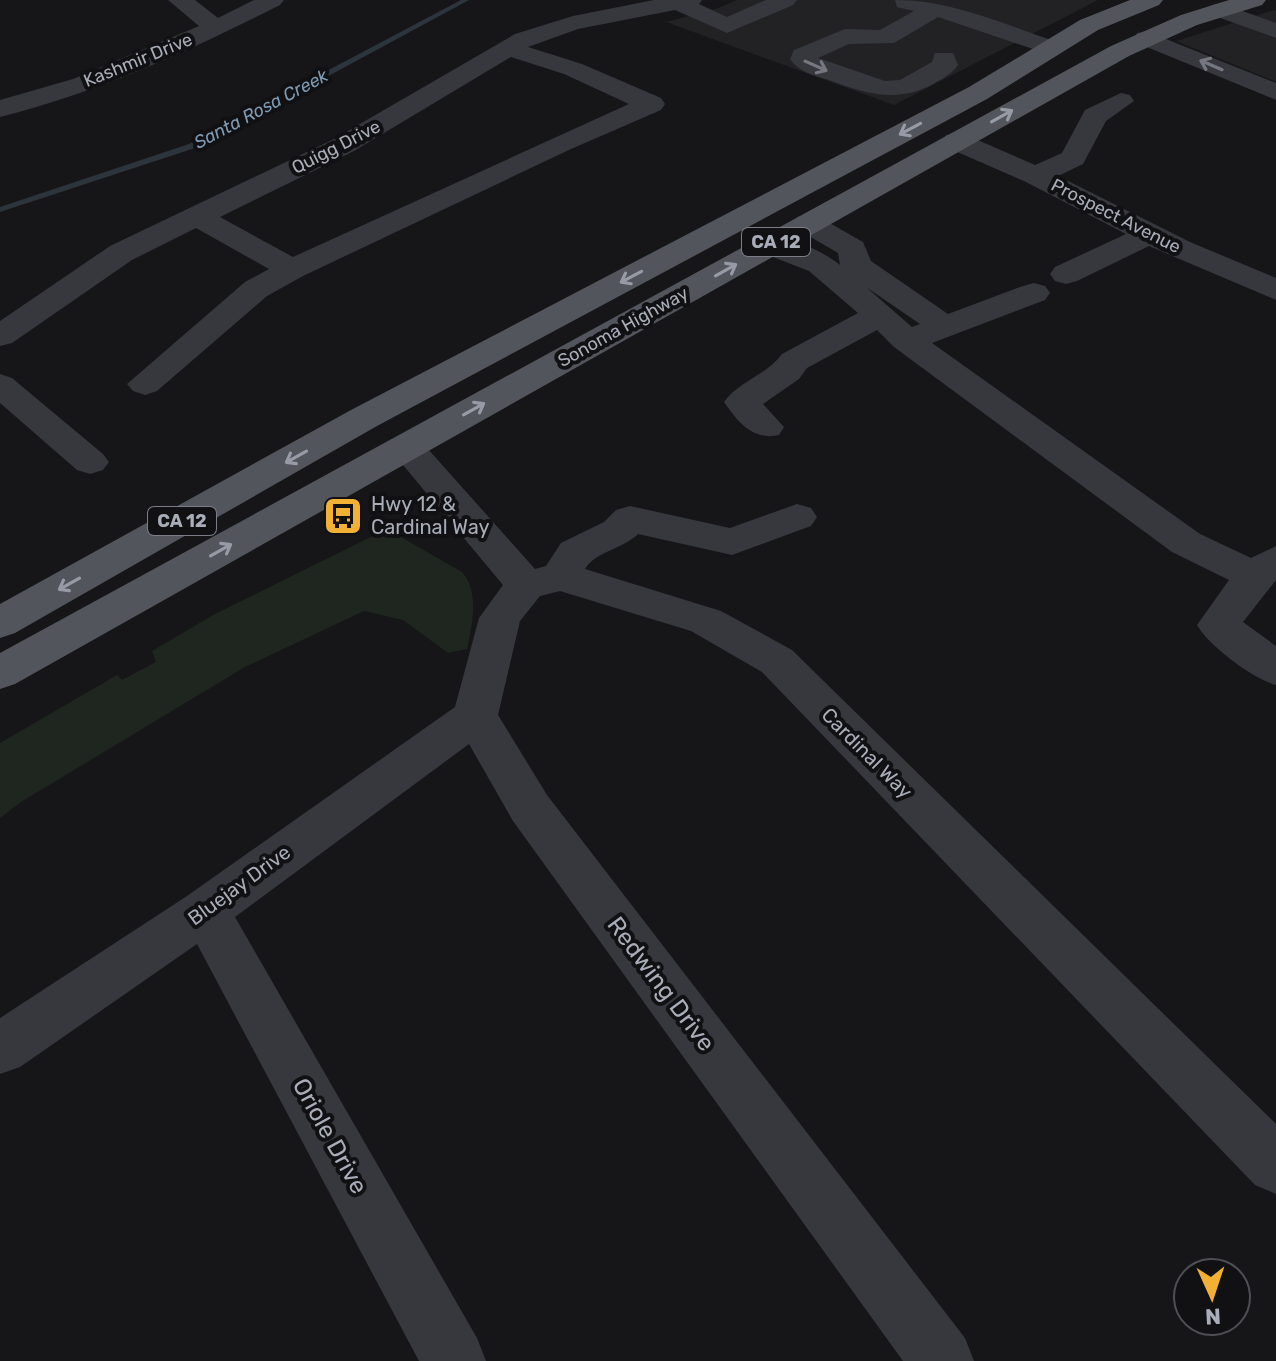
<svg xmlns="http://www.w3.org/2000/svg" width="1276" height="1361" font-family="Rubik,sans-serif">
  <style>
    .built { fill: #222225 }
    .green { fill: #1e261f }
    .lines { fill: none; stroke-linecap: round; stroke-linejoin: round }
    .stream { fill: #2c353c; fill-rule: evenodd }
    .minor { fill: #37383d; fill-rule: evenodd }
    .major { fill: #53555c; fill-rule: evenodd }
    .oneway { stroke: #757881 }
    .oneway2 { stroke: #979ba6 }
    .labels { text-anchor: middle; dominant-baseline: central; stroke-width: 8; stroke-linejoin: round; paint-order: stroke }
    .far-street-label { font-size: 18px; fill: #a8adb8; stroke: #111113 }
    .far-water-label { font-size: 18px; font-style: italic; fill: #7f9bb3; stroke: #111113 }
    .shield { fill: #111113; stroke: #7b7e86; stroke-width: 2 }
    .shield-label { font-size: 18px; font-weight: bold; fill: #a8adb8 }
    .poi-label { font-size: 20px; fill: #a8adb8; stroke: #111113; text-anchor: start }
    .street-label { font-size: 20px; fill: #a8adb8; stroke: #111113 }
    .near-street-label { font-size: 24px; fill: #a8adb8; stroke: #111113 }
  </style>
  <rect width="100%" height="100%" fill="#161618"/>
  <!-- built -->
  <path class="built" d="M737 0H1098L894 105 666 22 716 9Z
    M1276 10V82L1176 41 1267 12Z"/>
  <!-- green -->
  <path class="green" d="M387 529 462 572C480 592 472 625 467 649L448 653 403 620 364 611 245 667 21 802 0 818V743L117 675 122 680 156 662 152 651 213 615Z"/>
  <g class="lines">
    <!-- stream -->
    <path class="stream" d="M461 0H469L195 148 0 212V207L189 144Z"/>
    <!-- minor -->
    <path class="minor" d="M168 0H195L218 18 254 0H284L280 5C191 50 97 93 0 117V100L73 79 199 26Z
      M654 0H702L699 4 727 17 766 0H797L793 5 727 33 675 10 578 29 528 47 582 64 661 98 665 104 661 110 571 149 303 276 267 296 157 391 145 395 133 391 127 384 245 282 269 269 196 228 132 260 12 343 0 346V321L110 246 334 139 515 34 573 16ZM511 57 564 74 629 104 293 257 220 217 354 151Z
      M895 0C952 0 1006 25 1060 43L1063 48 1060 53 1051 55 938 17 894 43 849 44 818 58 885 81 900 80 932 62 935 53H953L958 65C952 74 942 79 933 84 897 104 864 93 829 80 815 76 799 72 790 59L794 50 845 29 880 30 914 11 897 7Z
      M1220 3 1276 23V38L1212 15 1208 10 1212 5Z
      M1146 31 1276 83V100L1137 43 1134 38 1137 33Z
      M1121 93 1130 95 1134 101 1106 121 1083 164 1058 176 1190 242 1276 278V300L1149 246 1077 281 1066 284 1055 281 1050 274 1055 267 1126 234 1026 182 946 147 942 141 946 135 956 133 966 135 1035 165 1062 153 1085 110Z
      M808 214 819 217 863 242 871 261 948 314 1023 286 1034 283 1045 286 1050 293 1045 300 932 343 1200 534 1251 558 1276 546V580L1243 622 1276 646V685C1252 678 1210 647 1197 625L1229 580 1172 552 894 347 877 330 807 368 799 379 763 404 784 427 779 435C753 441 738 422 724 402 739 381 767 375 782 354L858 313 809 271 760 252 756 245 760 238C783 233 822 250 840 265L838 253 797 229 793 223 797 217ZM866 287 920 324 912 327Z
      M0 374 12 378 103 454 109 462 103 470 90 474 77 470 0 403Z
      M406 436 419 439 535 569 546 566 561 543 604 522 616 510 630 506 730 528 797 504 811 508 817 517 811 526 732 555 638 534C623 549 596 551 585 569L721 611 792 650 1276 1124V1194L1255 1185 762 672 691 631 560 591 540 596 520 621 498 715 547 795 965 1338 974 1361H903L513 821 469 744 235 917 477 1338 486 1361H419L197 944 20 1067 0 1074V1018L187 896 455 707 479 618 503 585 388 447 393 439Z"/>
    <!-- major -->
    <path class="major" d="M1130 0H1163L1159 5 1098 30 987 99 377 426 15 633 0 638V604L351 410 969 87 1080 20Z
      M1229 0H1266L1262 5 1197 25 1129 56 15 684 0 689V653L1111 46 1181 15Z"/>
  </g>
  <!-- one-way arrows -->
  <defs><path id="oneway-shaft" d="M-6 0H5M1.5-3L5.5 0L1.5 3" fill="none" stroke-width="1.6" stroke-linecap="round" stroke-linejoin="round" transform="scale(2)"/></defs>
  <g class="oneway">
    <use href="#oneway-shaft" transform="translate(1211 65) rotate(-157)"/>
    <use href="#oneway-shaft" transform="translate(816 66) rotate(24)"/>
  </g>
  <g class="oneway2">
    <use href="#oneway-shaft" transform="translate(1002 116) rotate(-29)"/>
    <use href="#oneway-shaft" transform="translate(910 129) rotate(152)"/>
    <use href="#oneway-shaft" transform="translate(726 270) rotate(-29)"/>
    <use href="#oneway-shaft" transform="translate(631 277) rotate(152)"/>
    <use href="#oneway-shaft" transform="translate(474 409) rotate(-29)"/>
    <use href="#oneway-shaft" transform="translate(296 457) rotate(151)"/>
    <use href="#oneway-shaft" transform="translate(221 550) rotate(-29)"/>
    <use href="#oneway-shaft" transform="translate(69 584) rotate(151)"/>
  </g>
  <!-- icons -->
  <defs>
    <symbol id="bus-square" viewBox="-11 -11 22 22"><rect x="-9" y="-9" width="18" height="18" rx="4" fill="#f2b134" stroke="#111113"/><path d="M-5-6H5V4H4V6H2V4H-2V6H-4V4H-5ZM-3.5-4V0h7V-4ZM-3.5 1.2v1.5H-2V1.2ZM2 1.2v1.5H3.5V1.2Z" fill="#111"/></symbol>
  </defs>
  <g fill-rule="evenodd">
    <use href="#bus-square" x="321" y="494" width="44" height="44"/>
  </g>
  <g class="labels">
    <!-- far-street labels -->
    <g class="far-street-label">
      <text transform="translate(138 60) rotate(-22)">Kashmir Drive</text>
      <text transform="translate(336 147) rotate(-27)">Quigg Drive</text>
      <text transform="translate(1116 216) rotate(27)">Prospect Avenue</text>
      <text transform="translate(623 327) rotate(-29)">Sonoma Highway</text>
    </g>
    <!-- far-water labels -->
    <g class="far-water-label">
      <text transform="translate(261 109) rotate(-28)">Santa Rosa Creek</text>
    </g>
    <!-- shield labels -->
    <g class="shield">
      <rect x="742" y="228" width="68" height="28" rx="6"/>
      <rect x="148" y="507" width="68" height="28" rx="6"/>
    </g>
    <g class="shield-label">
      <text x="776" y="242">CA 12</text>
      <text x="182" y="521">CA 12</text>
    </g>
    <!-- poi labels -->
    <g class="poi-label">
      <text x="371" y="504">Hwy 12 &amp;<tspan x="371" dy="23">Cardinal Way</tspan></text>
    </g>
    <!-- street labels -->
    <g class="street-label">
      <text transform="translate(867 753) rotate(45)">Cardinal Way</text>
      <text transform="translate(239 885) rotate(-36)">Bluejay Drive</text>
    </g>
    <!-- near-street labels -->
    <g class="near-street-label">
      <text transform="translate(661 984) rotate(53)">Redwing Drive</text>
      <text transform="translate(330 1136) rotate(61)">Oriole Drive</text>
    </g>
  </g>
  <!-- north arrow -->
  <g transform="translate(1212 1297) rotate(177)"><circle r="38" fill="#111113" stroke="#4d4f55" stroke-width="2"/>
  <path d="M0-6L14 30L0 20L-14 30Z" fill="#f2b134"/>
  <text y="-12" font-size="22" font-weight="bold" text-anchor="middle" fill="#a8adb8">N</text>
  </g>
</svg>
